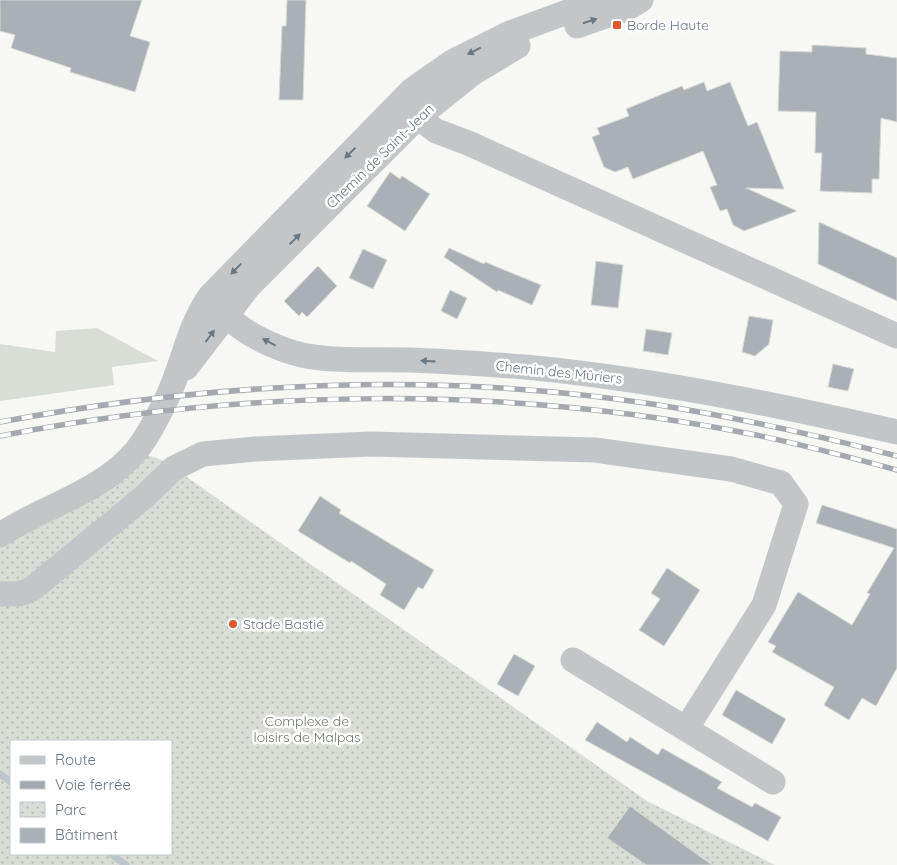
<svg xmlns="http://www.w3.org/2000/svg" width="897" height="865" font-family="Quicksand,sans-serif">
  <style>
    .grass { fill: #d8ded5 }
    .park { fill: url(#park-dots); fill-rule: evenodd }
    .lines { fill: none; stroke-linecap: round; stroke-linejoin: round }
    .stream { stroke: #bcc6ca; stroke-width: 7 }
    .building { fill: #a9b1b6; stroke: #d8d8d6 }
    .minor { stroke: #c2c6c9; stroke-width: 25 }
    .rail-casing { stroke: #a3a9ae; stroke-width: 5.5 }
    .rail { stroke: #fff; stroke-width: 4; stroke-dasharray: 11; stroke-linecap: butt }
    .oneway { fill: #677784 }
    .poi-dot { fill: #dd582e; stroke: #fff; stroke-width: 2 }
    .labels { text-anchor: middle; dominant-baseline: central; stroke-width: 5; stroke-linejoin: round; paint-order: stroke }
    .poi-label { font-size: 14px; fill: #677784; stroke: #fff; text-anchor: start }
    .street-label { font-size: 14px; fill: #677784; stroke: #fff }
    .park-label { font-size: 14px; fill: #6a7b65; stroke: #fff }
  </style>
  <defs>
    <pattern id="park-dots" width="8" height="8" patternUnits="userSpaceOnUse" patternTransform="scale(1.25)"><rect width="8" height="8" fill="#d8ded5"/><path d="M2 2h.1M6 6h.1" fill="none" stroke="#b3b9b2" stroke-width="1.8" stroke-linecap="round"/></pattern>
  </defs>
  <rect width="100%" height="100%" fill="#f7f7f4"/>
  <!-- grass -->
  <path class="grass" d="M97 328 158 361 112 367 114 385 0 401V344L55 352 56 331Z"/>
  <!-- park -->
  <path class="park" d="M136 451 164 461 647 801 775 865H0V535ZM11 741H171V854H11Z"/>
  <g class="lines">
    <!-- stream -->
    <path class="stream" d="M0 774 11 782
      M111 854 126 865"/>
  </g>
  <!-- building -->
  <path class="building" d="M0 0H142L130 36 150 42 135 92 70 72 71 68 11 48 15 35 0 31Z
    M287 0H306L303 100H279L282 26H286Z
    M812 45 866 48V54L897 58V122L881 118 879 179H872V193L820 191 822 153H815L816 112 778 111 780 51 812 52Z
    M704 82 707 91 730 82 748 126 757 122 784 189 746 188 797 211 744 231 733 225 727 209 720 211 710 187 717 185 703 151 633 179 628 167 615 172 604 167 592 137 600 134 597 128 629 116 626 109 682 86 684 90Z
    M390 172 400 179 402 176 430 194 405 231 367 206Z
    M819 222 897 258V301L818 264Z
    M449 248 484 264 485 262 541 285 532 305 498 290 497 292 444 257Z
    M363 249 387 260 373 289 349 278Z
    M596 261 623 265 618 308 591 305Z
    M318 266 337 286 307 317 302 312 299 316 284 301Z
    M450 290 467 298 457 319 441 311Z
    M749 316 773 320 769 344 755 356 742 352Z
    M646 329 672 333 668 355 643 351Z
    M833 364 854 369 848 391 828 387Z
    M320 496 341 510 339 513 434 570 423 589 418 587 404 610 380 595 386 584 351 561 350 563 298 531Z
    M822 505 897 529V668L876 706 862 698 849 720 824 705 834 687 772 652 776 646 768 642 798 592 852 625 870 594 867 593 894 548 816 523Z
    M667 568 700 590 664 646 639 630 660 599 651 593Z
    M514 654 535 666 518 696 497 684Z
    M736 690 786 719 772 744 722 715Z
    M597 722 627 742 630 737 658 755 662 748 722 782 717 788 752 807 755 803 781 817 768 841 585 740Z
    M630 806 712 865H646L607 838Z"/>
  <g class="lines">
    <!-- minor -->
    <path class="minor" d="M577 26 626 9 641 0
      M414 100 418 117 436 131 468 143 897 336
      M227 314C240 333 280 350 302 355 336 362 373 359 408 360 447 361 486 364 525 367 651 379 774 404 897 432
      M186 368 249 286 418 117 473 73 518 46
      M0 535C44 506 102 492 136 451 149 435 158 416 167 398 183 365 188 327 210 296L412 90 452 62 510 33 600 0
      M0 594H19L32 589 145 496 174 468 203 454 255 449 371 444 595 450 731 469 781 483 796 504 764 605 686 729
      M573 660 773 782"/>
    <defs>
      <path id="rail" d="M0 422C215 382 435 371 652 404 735 417 816 435 897 456
        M0 436C248 388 503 385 751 434 800 444 849 457 897 470"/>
    </defs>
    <!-- rail casing -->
    <use href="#rail" class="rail-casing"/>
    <!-- rail -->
    <use href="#rail" class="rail"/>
  </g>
  <!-- one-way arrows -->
  <defs><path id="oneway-solid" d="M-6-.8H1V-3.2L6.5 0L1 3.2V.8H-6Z" transform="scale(1.25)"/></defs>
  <g class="oneway">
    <use href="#oneway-solid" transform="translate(590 21) rotate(-18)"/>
    <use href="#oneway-solid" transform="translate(474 51) rotate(153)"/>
    <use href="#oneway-solid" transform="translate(350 153) rotate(136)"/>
    <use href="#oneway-solid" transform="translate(295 239) rotate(-45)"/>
    <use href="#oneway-solid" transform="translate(236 269) rotate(134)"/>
    <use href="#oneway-solid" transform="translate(210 336) rotate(-53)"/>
    <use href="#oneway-solid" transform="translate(269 342) rotate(-152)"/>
    <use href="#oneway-solid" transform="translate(428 361) rotate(-177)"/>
  </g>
  <!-- markers -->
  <g class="poi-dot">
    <rect x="612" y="20" width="10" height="10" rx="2.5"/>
    <circle cx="233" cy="624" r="5"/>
  </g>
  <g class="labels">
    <!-- poi labels -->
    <g class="poi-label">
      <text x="627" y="25">Borde Haute</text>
      <text x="243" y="624">Stade Bastié</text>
    </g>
    <!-- street labels -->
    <g class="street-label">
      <text transform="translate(380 156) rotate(-44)">Chemin de Saint-Jean</text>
      <text transform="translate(559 372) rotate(6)">Chemin des Mûriers</text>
    </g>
    <!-- park labels -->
    <g class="park-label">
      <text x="307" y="721">Complexe de<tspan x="307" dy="16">loisirs de Malpas</tspan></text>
    </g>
  </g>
  <!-- legend -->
  <rect x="10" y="740" width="162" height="115" fill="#ffffff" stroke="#c2c9ce"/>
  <rect x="20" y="756" width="25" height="8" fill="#c2c6c9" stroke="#c2c9ce"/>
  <text x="55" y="765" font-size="15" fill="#677784">Route</text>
  <rect x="20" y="781" width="25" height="8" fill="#a3a9ae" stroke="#c2c9ce"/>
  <text x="55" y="790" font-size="15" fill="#677784">Voie ferrée</text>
  <rect x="20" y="802" width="25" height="15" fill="url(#park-dots)" stroke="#c2c9ce"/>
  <text x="55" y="815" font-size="15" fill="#677784">Parc</text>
  <rect x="20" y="828" width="25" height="15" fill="#a9b1b6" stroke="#c2c9ce"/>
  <text x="55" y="840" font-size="15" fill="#677784">Bâtiment</text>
</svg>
